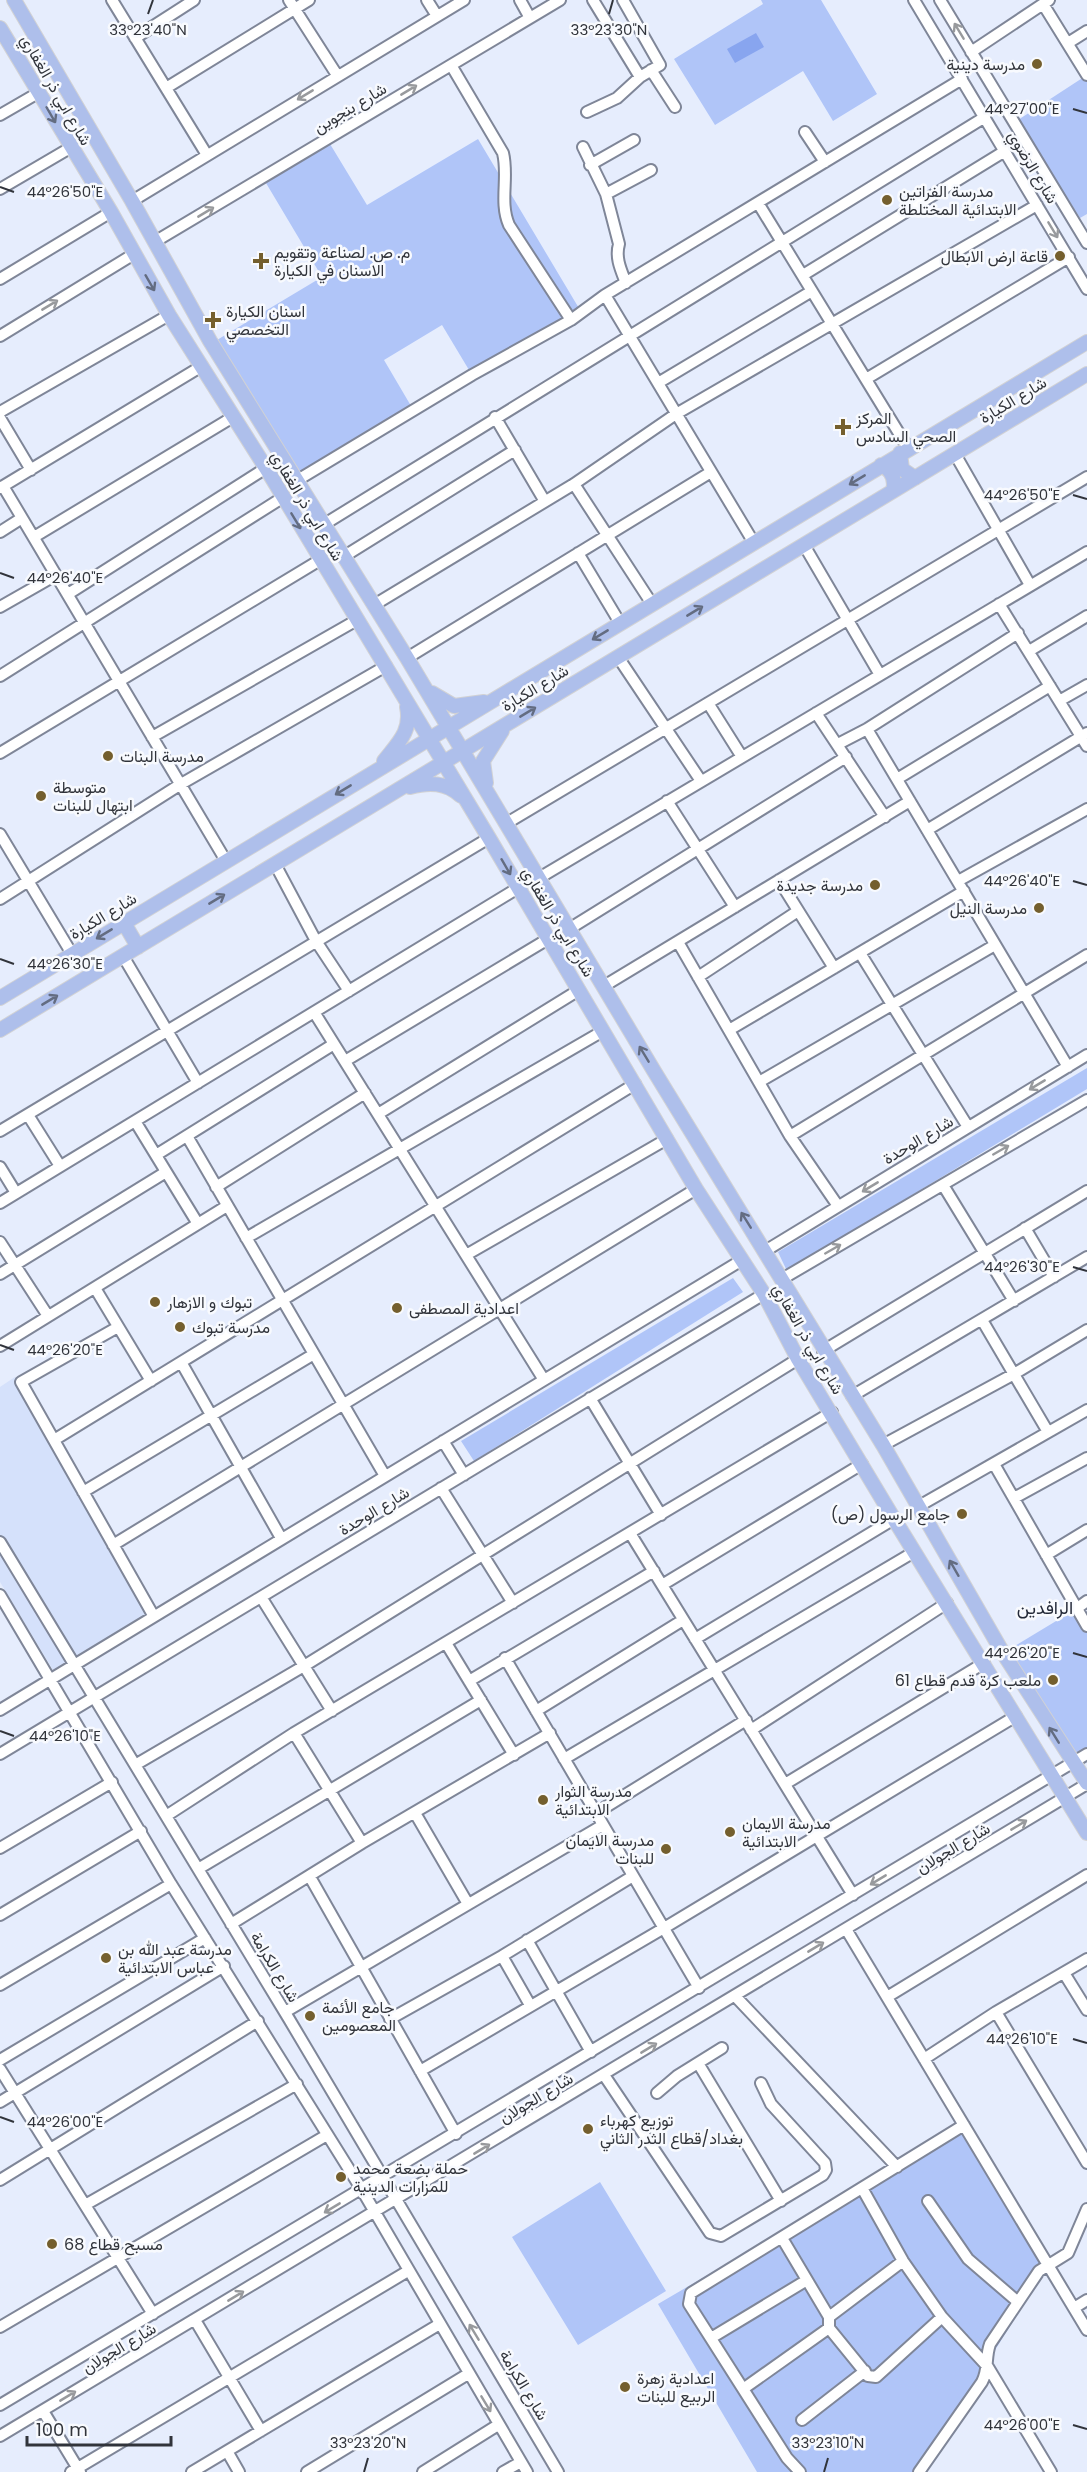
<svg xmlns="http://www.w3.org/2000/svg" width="1087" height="2472" font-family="Poppins,Vazirmatn,sans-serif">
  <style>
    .built { fill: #d5e1fb }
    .green { fill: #b0c5f8 }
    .water { fill: #88a5ef }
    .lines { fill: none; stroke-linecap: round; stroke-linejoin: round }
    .minor-casing { stroke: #7f8698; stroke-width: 14 }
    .major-casing { stroke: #d2d2d4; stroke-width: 16 }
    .minor { stroke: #fff; stroke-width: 10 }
    .major { stroke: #aebfeb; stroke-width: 14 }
    .oneway { stroke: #989a9d }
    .oneway2 { stroke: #636c81 }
    .ticks { fill: none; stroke: #31343b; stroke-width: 2 }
    .poi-dot { fill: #745f2e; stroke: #f8fafe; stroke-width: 2 }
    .labels { text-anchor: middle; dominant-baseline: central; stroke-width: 5; stroke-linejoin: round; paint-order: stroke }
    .poi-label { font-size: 16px; fill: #31343b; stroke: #f8fafe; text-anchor: start }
    .street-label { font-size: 16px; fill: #31343b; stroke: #f8fafe }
    .neighbourhood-label { font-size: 18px; fill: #242a39; stroke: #f8fafe }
    .ticks-label { font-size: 15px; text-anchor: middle; fill: #31343b; stroke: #f8fafe; stroke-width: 5; stroke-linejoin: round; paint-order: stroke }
  </style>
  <rect width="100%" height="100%" fill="#e6edfd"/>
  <!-- built -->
  <path class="built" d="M15 1377 148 1613 53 1670 0 1582V1387Z"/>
  <!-- green -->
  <path class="green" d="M761 0H821L877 94 833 121 803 71 715 125 674 59 763 4Z
    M1087 75V214L1080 218 1018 120Z
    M327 139 367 205 478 139 580 310 472 375 442 325 384 360 414 411 300 480 217 340 322 277 263 178Z
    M1087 1068V1089L787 1271 778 1252Z
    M733 1278 743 1292 474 1461 461 1441Z
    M1076 1609 1087 1627V1747L1069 1758 1003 1653Z
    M964 2125 1048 2265 919 2472H757L658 2304Z
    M600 2182 666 2291 578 2345 512 2237Z"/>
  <!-- water -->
  <path class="water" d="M756 33 764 47 735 63 727 49Z"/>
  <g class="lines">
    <defs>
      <path id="minor" d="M112 0 207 155
        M289 0 337 75
        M427 0 437 16
        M520 0 530 18
        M593 0 640 77
        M914 0 1087 289
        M940 0 1087 243
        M1043 4 1087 75
        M135 38 194 0
        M1068 43 1087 31
        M971 52 1049 0
        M451 65 503 153C509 177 499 202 509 225L571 320
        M651 70 675 107
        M166 88 309 0
        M587 112 617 98 640 77 660 65 623 0
        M0 115 38 93
        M805 132 825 162
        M583 147 606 194 619 244C615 258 621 270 626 283
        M590 165 634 140
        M0 189 70 148
        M606 194 651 170
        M132 201 464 0
        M758 203 908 448
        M156 241 560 0
        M803 275 1005 151
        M0 279 111 212
        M605 295 754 543
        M0 336 134 254
        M866 379 1069 257
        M658 383 812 291
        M0 412 169 315
        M495 417 544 500
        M0 418 31 470
        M955 454 1030 585
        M296 481 472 375 571 320 605 295 962 79
        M574 484 652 604
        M3 486 226 861
        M0 488 202 366
        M323 525 985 117
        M0 532 22 518
        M34 537 233 417
        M804 545 880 675
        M578 553 620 623
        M343 557 515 450
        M68 594 266 468
        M999 604 1087 746
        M374 605 574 484 676 414 1037 205
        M0 607 56 575
        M1029 651 1087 616
        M618 657 701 781
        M407 658 711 472
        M0 676 282 498
        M1059 701 1087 685
        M708 703 742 757
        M816 713 885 817
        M867 729 1068 1067
        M152 737 357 620
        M838 744 867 729 1018 633
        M0 753 320 560
        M897 779 1050 686
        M667 801 735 907
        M507 823 1087 477
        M927 830 1087 733
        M0 834 72 954
        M275 864 316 941 349 991
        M539 878 1087 552
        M779 880 834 968
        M958 881 1087 809
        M0 899 181 784 386 666
        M569 929 846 757
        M678 942 790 1136 838 1206
        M860 953 968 1127
        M123 956 198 1083
        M698 977 798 911
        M604 986 910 801
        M314 1012 544 1380
        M729 1030 964 891
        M345 1061 548 939
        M759 1082 995 945
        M378 1114 579 990
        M28 1115 60 1166
        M135 1121 198 1224
        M0 1131 489 838
        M187 1136 385 1476
        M790 1136 1087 955
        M156 1155 334 1044
        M0 1167 16 1193
        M943 1185 1014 1301
        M216 1187 365 1093
        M0 1203 518 888
        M1025 1228 1054 1277
        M246 1238 603 1031
        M0 1242 48 1316
        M765 1251 1087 1055
        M466 1255 667 1139
        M0 1274 166 1172
        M782 1279 1087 1100
        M95 1288 151 1381
        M982 1320 1048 1432
        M118 1327 21 1382 153 1615
        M0 1346 227 1206
        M823 1351 1087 1191
        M181 1362 281 1538
        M852 1396 1087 1257
        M590 1398 661 1515
        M54 1440 635 1084
        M443 1441 464 1475
        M883 1445 1014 1374 1087 1330
        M994 1464 1087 1626
        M441 1488 513 1603
        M83 1492 314 1354
        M1014 1498 1087 1458
        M919 1506 1087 1410
        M630 1533 853 1895
        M0 1542 289 2019 558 2472
        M113 1545 696 1189
        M1046 1555 1087 1530
        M662 1585 862 1464
        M0 1595 171 1884 362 2190 527 2472
        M261 1597 332 1711
        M1076 1609 1087 1601
        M695 1639 894 1519
        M446 1643 514 1755
        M505 1658 699 1988
        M469 1681 654 1571
        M0 1710 742 1260
        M536 1711 683 1620
        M751 1730 947 1603
        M294 1733 362 1843
        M0 1754 764 1294
        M564 1759 914 1552
        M135 1765 304 1666 798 1359
        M785 1784 984 1663
        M415 1813 468 1904
        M596 1813 746 1720
        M166 1816 294 1733 832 1412
        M0 1848 112 1782
        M198 1869 481 1700
        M310 1877 456 2134
        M0 1915 141 1831
        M231 1924 362 1843 550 1733
        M846 1929 1087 2330
        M527 1940 591 2052
        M502 1956 530 2005
        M1064 1973 1087 2010
        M0 1985 171 1884
        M735 1996 897 2167
        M887 1997 1087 1875
        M285 2012 603 1825
        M996 2012 1087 2163
        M390 2019 502 1956 633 1876
        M924 2059 996 2012 1087 1959
        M0 2060 205 1938
        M698 2063 781 2201
        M0 2069 153 2314
        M420 2071 664 1928 1016 1716
        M604 2075 710 2233 721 2236 823 2175 826 2170 825 2163 771 2104 761 2083
        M657 2093 677 2076 722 2048
        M0 2102 224 1966
        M0 2180 258 2021
        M862 2188 903 2261 942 2317 988 2367 1051 2472
        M928 2201 968 2259 1018 2302
        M85 2205 297 2084
        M782 2238 829 2317
        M903 2261 829 2317V2328L868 2376 876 2377 942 2317
        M1074 2308 1087 2300
        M195 2320 261 2431
        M0 2327 327 2135
        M711 2338 807 2280
        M743 2389 829 2328
        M0 2405 1087 1754
        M43 2411 80 2472
        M802 2420 865 2371
        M0 2436 1087 1784
        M227 2451 239 2472
        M71 2472 408 2271
        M192 2472 438 2325
        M307 2472 468 2374
        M423 2472 498 2425
        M503 2472 521 2462
        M800 2472 787 2458 689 2304 691 2293 964 2125
        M919 2472 982 2382C989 2369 985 2358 990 2344L1039 2271 1068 2253 1087 2209"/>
      <path id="major" d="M14 0 132 201 210 341 407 658 654 1071 883 1445 1003 1653 1087 1783
        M0 28 111 212 169 315 266 468 489 838 696 1189 764 1294 798 1359 894 1519 1087 1833
        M900 453 902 469 915 478
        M881 465C892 470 896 479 893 491
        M432 693 454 706 484 702
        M384 761C398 743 412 731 407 707
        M486 783 483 761 502 731
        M410 787C429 782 446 782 461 796
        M124 923 138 947
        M0 998 1087 342
        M0 1030 1087 374"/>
    </defs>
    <!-- minor casing -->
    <use href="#minor" class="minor-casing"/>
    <!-- major casing -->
    <use href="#major" class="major-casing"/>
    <!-- minor -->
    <use href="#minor" class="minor"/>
    <!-- major -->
    <use href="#major" class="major"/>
  </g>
  <!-- one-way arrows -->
  <defs><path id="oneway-shaft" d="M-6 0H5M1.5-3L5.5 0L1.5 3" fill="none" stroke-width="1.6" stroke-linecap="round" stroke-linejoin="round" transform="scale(1.5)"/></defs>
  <g class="oneway">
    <use href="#oneway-shaft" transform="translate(959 31) rotate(-121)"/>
    <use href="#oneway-shaft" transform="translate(409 90) rotate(-31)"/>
    <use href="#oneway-shaft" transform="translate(305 95) rotate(149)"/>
    <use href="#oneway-shaft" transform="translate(206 212) rotate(-31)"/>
    <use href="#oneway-shaft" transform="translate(1053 230) rotate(59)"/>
    <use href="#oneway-shaft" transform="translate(50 305) rotate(-31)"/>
    <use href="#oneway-shaft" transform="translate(1037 1085) rotate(149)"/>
    <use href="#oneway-shaft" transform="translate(1001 1150) rotate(-30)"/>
    <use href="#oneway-shaft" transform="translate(870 1187) rotate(149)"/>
    <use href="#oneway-shaft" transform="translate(833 1249) rotate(-30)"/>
    <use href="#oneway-shaft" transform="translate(1019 1825) rotate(-31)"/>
    <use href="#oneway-shaft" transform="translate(878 1880) rotate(149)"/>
    <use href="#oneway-shaft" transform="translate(816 1947) rotate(-31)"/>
    <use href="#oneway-shaft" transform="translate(649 2048) rotate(-31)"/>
    <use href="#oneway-shaft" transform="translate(482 2149) rotate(-31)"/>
    <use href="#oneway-shaft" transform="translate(332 2208) rotate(149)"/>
    <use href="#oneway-shaft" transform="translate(236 2296) rotate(-31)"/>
    <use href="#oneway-shaft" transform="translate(474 2332) rotate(-121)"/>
    <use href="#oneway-shaft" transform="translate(68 2396) rotate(-31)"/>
    <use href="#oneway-shaft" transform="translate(486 2404) rotate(59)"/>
  </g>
  <g class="oneway2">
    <use href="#oneway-shaft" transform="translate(51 115) rotate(60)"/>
    <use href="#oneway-shaft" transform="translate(150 283) rotate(60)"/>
    <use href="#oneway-shaft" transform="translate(857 480) rotate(149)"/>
    <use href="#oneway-shaft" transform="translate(296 521) rotate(59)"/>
    <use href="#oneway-shaft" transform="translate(695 611) rotate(-31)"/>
    <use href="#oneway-shaft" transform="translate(600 635) rotate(149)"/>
    <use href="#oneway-shaft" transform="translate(528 712) rotate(-31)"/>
    <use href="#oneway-shaft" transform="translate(343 790) rotate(149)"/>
    <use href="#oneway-shaft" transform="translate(506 867) rotate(60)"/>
    <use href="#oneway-shaft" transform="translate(217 899) rotate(-31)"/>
    <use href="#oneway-shaft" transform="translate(104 934) rotate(149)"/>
    <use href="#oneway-shaft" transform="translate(50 1000) rotate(-31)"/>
    <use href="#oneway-shaft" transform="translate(644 1054) rotate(-121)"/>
    <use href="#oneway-shaft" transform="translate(746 1220) rotate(-122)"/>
    <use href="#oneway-shaft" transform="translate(954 1568) rotate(-120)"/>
    <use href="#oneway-shaft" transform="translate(1054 1735) rotate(-122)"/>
  </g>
  <!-- ticks -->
  <path class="ticks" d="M148 14 153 0M609 14 613 0M1073 109 1087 113M0 187 14 192M1073 495 1087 499M0 573 14 578M1073 881 1087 885M0 959 14 964M1073 1267 1087 1271M0 1345 14 1350M1073 1653 1087 1657M0 1731 14 1736M1073 2039 1087 2043M0 2117 14 2122M1073 2425 1087 2429M364 2472 368 2458M824 2472 828 2458"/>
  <!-- markers -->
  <g class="poi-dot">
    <circle cx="1037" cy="64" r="6"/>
    <circle cx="887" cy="200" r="6"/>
    <circle cx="1060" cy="256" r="6"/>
    <path d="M258 252h6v6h6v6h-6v6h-6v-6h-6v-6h6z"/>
    <path d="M210 311h6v6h6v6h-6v6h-6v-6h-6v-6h6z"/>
    <path d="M840 418h6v6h6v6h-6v6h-6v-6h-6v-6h6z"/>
    <circle cx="108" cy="756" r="6"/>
    <circle cx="41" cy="796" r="6"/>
    <circle cx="875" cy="885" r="6"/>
    <circle cx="1039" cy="908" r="6"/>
    <circle cx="155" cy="1302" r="6"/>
    <circle cx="397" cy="1308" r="6"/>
    <circle cx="180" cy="1327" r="6"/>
    <circle cx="962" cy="1514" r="6"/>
    <circle cx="1053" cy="1680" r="6"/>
    <circle cx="543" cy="1800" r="6"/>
    <circle cx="730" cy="1832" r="6"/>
    <circle cx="666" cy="1849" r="6"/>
    <circle cx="106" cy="1958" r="6"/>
    <circle cx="310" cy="2016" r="6"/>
    <circle cx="588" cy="2129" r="6"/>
    <circle cx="341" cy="2177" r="6"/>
    <circle cx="52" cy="2244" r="6"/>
    <circle cx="625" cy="2387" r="6"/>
  </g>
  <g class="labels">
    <!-- poi labels -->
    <g class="poi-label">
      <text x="1025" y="64" text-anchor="end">مدرسة دينية</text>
      <text x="899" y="191">مدرسة الفراتين<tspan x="899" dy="18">الابتدائية المختلطة</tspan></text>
      <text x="274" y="252">م. ص. لصناعة وتقويم<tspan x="274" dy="18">الاسنان في الكيارة</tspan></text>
      <text x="1048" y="256" text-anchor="end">قاعة ارض الابطال</text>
      <text x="226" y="311">اسنان الكيارة<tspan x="226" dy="18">التخصصي</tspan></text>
      <text x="856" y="418">المركز<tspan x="856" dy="18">الصحي السادس</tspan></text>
      <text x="120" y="756">مدرسة البنات</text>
      <text x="53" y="787">متوسطة<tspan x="53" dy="18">ابتهال للبنات</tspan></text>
      <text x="863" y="885" text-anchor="end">مدرسة جديدة</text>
      <text x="1027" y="908" text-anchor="end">مدرسة النيل</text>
      <text x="167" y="1302">تبوك و الازهار</text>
      <text x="409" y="1308">اعدادية المصطفى</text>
      <text x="192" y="1327">مدرسة تبوك</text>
      <text x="950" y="1514" text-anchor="end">جامع الرسول (ص)</text>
      <text x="1041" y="1680" text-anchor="end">ملعب كرة قدم قطاع 61</text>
      <text x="555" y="1791">مدرسة الثوار<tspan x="555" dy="18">الابتدائية</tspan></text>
      <text x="742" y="1823">مدرسة الايمان<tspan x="742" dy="18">الابتدائية</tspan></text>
      <text x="654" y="1840" text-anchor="end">مدرسة الايمان<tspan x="654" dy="18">للبنات</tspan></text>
      <text x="118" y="1949">مدرسة عبد الله بن<tspan x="118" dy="18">عباس الابتدائية</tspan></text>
      <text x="322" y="2007">جامع الأئمة<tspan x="322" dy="18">المعصومين</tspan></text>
      <text x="600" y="2120">توزيع كهرباء<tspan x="600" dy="18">بغداد/قطاع الثدر الثاني</tspan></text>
      <text x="353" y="2168">حملة بضعة محمد<tspan x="353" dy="18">للمزارات الدينية</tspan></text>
      <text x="64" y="2244">مسبح قطاع 68</text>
      <text x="637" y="2378">اعدادية زهرة<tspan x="637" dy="18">الربيع للبنات</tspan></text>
    </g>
    <!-- street labels -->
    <g class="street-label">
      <text transform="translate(56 90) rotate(60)">شارع ابي ذر الغفاري</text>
      <text transform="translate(350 108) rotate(-31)">شارع بنجوين</text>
      <text transform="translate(1033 167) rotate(59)">شارع الرضوي</text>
      <text transform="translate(1013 400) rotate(-31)">شارع الكيارة</text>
      <text transform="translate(307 506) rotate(59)">شارع ابي ذر الغفاري</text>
      <text transform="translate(535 688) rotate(-31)">شارع الكيارة</text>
      <text transform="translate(103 916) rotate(-31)">شارع الكيارة</text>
      <text transform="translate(558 922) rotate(59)">شارع ابي ذر الغفاري</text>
      <text transform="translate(918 1140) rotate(-31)">شارع الوحدة</text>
      <text transform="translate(808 1339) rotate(60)">شارع ابي ذر الغفاري</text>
      <text transform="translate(374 1511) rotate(-31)">شارع الوحدة</text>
      <text transform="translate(953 1848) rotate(-31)">شارع الجولان</text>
      <text transform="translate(275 1967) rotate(59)">شارع الكرامة</text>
      <text transform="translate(536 2098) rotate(-31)">شارع الجولان</text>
      <text transform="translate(119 2348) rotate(-31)">شارع الجولان</text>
      <text transform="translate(524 2385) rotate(59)">شارع الكرامة</text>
    </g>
    <!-- neighbourhood labels -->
    <g class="neighbourhood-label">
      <text x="1045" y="1607">الرافدين</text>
    </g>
  </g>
  <g class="ticks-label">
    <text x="148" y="35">33°23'40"N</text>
    <text x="609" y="35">33°23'30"N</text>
    <text x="1022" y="114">44°27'00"E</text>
    <text x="65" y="197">44°26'50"E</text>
    <text x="1022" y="500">44°26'50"E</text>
    <text x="65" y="583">44°26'40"E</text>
    <text x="1022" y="886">44°26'40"E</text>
    <text x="65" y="969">44°26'30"E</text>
    <text x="1022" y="1272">44°26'30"E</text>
    <text x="65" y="1355">44°26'20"E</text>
    <text x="1022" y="1658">44°26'20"E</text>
    <text x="65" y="1741">44°26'10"E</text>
    <text x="1022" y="2044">44°26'10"E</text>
    <text x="65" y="2127">44°26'00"E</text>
    <text x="1022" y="2430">44°26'00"E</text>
    <text x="368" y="2448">33°23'20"N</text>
    <text x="828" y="2448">33°23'10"N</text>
  </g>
  <!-- scale -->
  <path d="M27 2436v9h144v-9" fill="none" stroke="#31343b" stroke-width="3"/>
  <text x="36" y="2436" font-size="18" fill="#31343b" stroke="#f8fafe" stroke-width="4.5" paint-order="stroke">100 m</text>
</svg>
